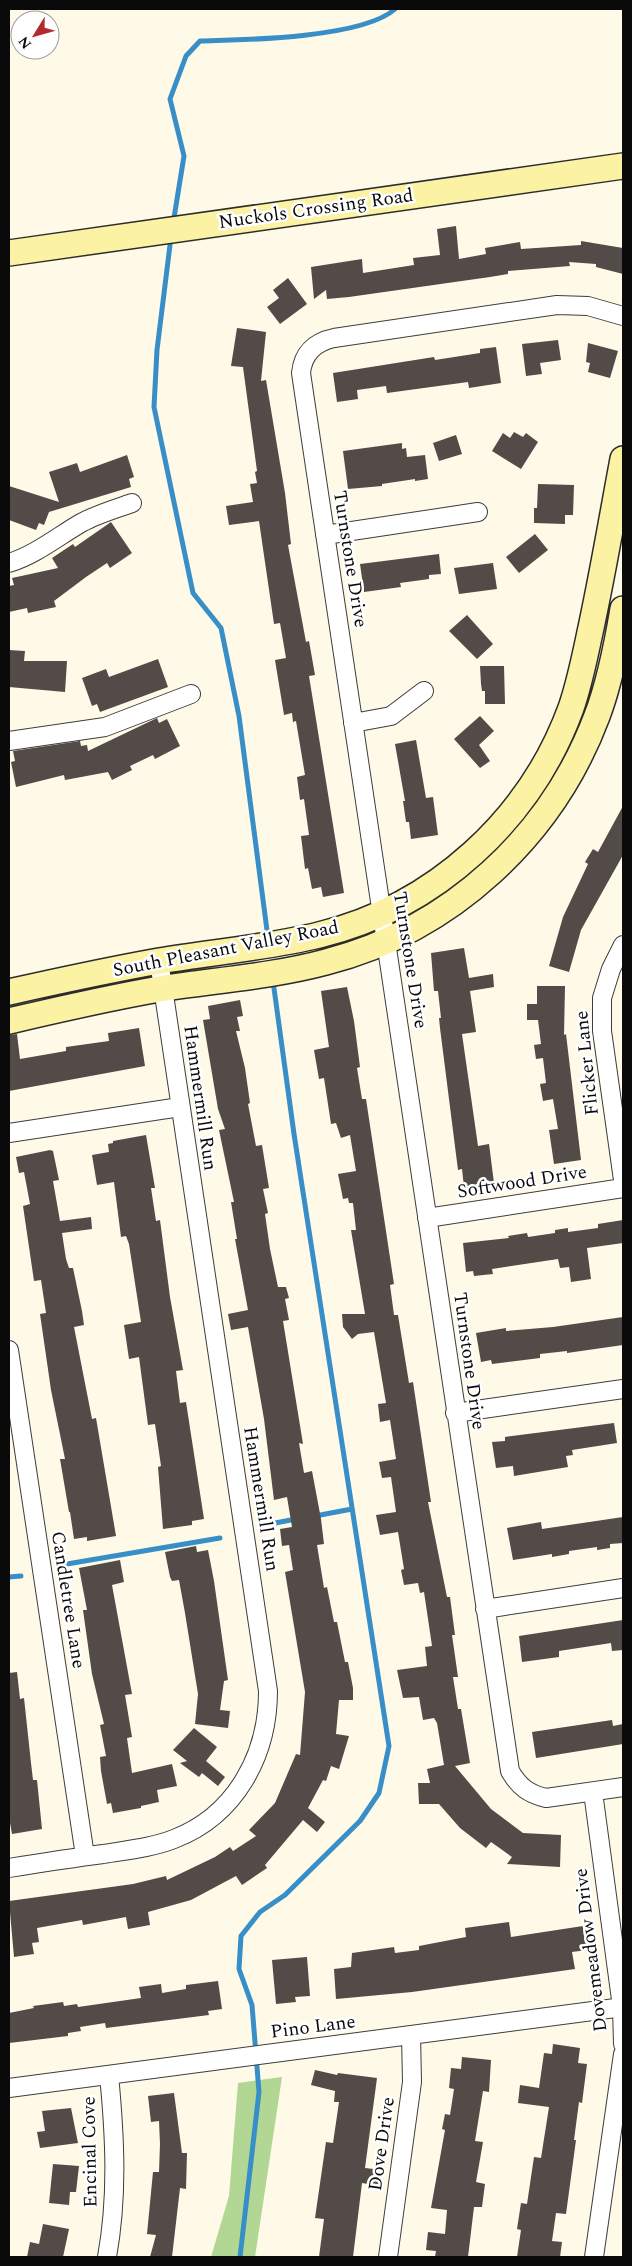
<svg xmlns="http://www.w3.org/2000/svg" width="632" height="2266" font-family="Spectral,serif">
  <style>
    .forest { fill: #b2d693 }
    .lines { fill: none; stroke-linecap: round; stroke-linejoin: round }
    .stream { stroke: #388fc8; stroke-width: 5 }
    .building { fill: #524b47 }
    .street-casing { stroke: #3d3d3d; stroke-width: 20 }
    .secondary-casing { stroke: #2c2c2c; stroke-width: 28 }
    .street { stroke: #fff; stroke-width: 18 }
    .secondary { stroke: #fcf2a4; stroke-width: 25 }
    .labels { text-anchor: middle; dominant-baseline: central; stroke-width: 5; stroke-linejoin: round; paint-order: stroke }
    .street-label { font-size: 19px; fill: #0a0a0a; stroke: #fff }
  </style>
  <rect width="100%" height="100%" fill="#fefae7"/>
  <!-- forest -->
  <path class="forest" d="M282 2077 255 2257H211L229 2196 238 2083Z"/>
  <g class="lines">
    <!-- stream -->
    <path class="stream" d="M173 224 184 156 170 99 186 56 200 41C244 40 363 38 395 9
      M171 237 157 350 154 407 193 593 221 628 239 716 268 938
      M315 1516 352 1509
      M265 1525 296 1519
      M61 1565 220 1538
      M9 1577 21 1576
      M240 2257 259 2092 252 2005 239 1969 241 1936 260 1912 285 1895 360 1821 379 1793 389 1746 294 1134 273 981"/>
  </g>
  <!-- building -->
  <path class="building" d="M456 226 459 259 486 254 485 248 520 242 521 249 581 245V241L623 248V274L596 267V264L569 262 570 266 508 271V274L490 277 349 297 327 299 326 290 314 299 311 267 362 259 363 273 414 265 413 258 440 255 437 229Z
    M288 278 307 304 280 324 267 307 279 298 273 290Z
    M237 328 266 332 261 381 266 380 285 493 291 544 288 545 306 642 309 641 315 675 309 676 344 893 323 897 321 887 312 889 308 868 305 869 301 836 309 835 304 799 300 800 297 777 305 775 296 721 293 722 292 713 284 715 275 660 286 658 280 623 274 624 259 521 229 525 226 506 253 502 250 484 257 483 255 472 257 471 243 367 231 366Z
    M558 340 561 360 540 363 542 374 526 376 522 344Z
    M588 343 618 351 610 378 588 372 590 363 586 362Z
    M496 347 501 383 469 388 468 382 387 393 386 386 357 390 358 399 337 402 333 373 434 357 435 360 480 353V349Z
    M514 432 523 437 526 433 538 442 521 469 492 451 503 433 510 438Z
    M456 435 462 454 439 461 433 443Z
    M402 443V449L406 448 407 457 425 455 428 479 415 481V479L382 484V486L348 489 343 451Z
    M127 455 134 477 129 479 131 487 49 512 44 525 39 523 36 530 9 520V486L59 502 49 472 77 463 80 472Z
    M538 484 574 485 573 515H565V524L534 523V508H537Z
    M111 522 132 553 110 568 107 563 86 577 54 601 56 607 28 613 27 608 9 612V586L14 585 12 578 58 568 52 558 73 544 75 547Z
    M535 534 548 550 519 573 506 557Z
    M439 554 441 574 429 575V579L400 583 401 587 364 592 360 564Z
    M493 563 497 589 459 594 454 568Z
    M467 615 493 644 477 659 449 631Z
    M9 650 25 651 24 661H67L65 692 9 687Z
    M158 659 168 687 100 712 97 704 92 706 82 678 106 669 109 677Z
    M480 666H504L505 704H485V691H482L481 684Z
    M480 716 494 731 479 745 490 761 480 768 454 739Z
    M157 718 159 723 167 719 180 746 155 759 153 755 130 766 132 770 112 780 108 772 65 780 64 775 16 787 11 762 15 761 13 751 80 741 81 746 87 745 88 751Z
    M416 740 426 798 433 797 438 835 411 839 409 822H406L403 801H405L395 744Z
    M623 806V855L581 930 569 972 549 966 563 917 588 864 585 862 593 849 598 852Z
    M464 948 469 978 493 974 494 987 470 991 476 1032 462 1034 478 1146 489 1144 494 1183 464 1187 462 1169 458 1170 440 1028 439 1018H441L438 991H434L431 953Z
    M537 986H565L564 1035 566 1034 581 1160 554 1164 549 1130 558 1129 553 1099 543 1101 540 1084 546 1083 543 1058 536 1059 534 1045 541 1044 538 1020H527V1004H537Z
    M347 987 354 1021 360 1067 357 1068 362 1099H366L394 1284 390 1285 394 1315H398L409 1383 413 1382 431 1502H428L447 1597H450L455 1635H452L458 1677H453L458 1709H461L470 1763 455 1766 491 1809 523 1833 561 1835 560 1867 507 1864 512 1857 491 1842 486 1848 460 1828 439 1804H419L418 1783H430L427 1769 444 1765 437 1723 434 1718 423 1720 419 1697 403 1698 397 1670 427 1666 425 1647 432 1646 424 1592 420 1593 418 1583 404 1585 401 1570 404 1569 398 1532 380 1535 376 1515 396 1512 391 1477 382 1478 379 1462 396 1459 390 1420 380 1422 378 1404 386 1403 374 1332 358 1334 352 1339 343 1327 342 1314H365L351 1230H356L353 1203H349L348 1198 343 1199 338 1174 356 1171 350 1135 341 1138 336 1123 331 1124 324 1078 319 1079 314 1050 329 1047 321 991Z
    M240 1000 243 1016 237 1017 240 1031H236L245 1068 250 1103 248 1104 256 1146 262 1145 269 1188 263 1189 268 1213 265 1214 270 1249 278 1287H286L289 1298 285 1299 289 1320 283 1321 303 1444 299 1443 304 1473 312 1471 321 1519 324 1544 317 1545 324 1588 327 1587 334 1622H337L345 1662H348L353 1688V1700H339L336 1734 349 1736 339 1769 331 1766 326 1781 323 1780 308 1808 325 1822 317 1832 303 1820 265 1865 267 1868 242 1885 236 1876 191 1900 148 1912 150 1925 128 1929 126 1917 83 1925 82 1920 37 1928 39 1942 32 1943 34 1954 14 1957 9 1901 133 1884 166 1876 167 1880 215 1857 230 1847 233 1851 256 1836 249 1830 275 1803 296 1754 300 1755 305 1692 285 1572 293 1570 289 1545 282 1546 280 1529 292 1527 287 1497 274 1500 264 1419 248 1327 231 1330 228 1314 248 1310 235 1239H237L231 1202H234L219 1130 225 1129 218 1109 203 1020 210 1019 208 1006Z
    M139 1028 145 1066 9 1091V1035L17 1034 20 1059 66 1051V1047L109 1041 108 1033Z
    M146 1135 155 1188H151L156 1221 160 1220 170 1297 183 1370 176 1371 180 1403 186 1402 204 1519 192 1521V1525L163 1529 158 1467 161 1466 155 1424 148 1425 139 1357 129 1359 124 1325 141 1322 129 1244 126 1236 121 1237 114 1182 97 1185 92 1155 109 1152 108 1144 113 1143V1141Z
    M50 1150 53 1151 59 1180 53 1181 60 1221 91 1217 92 1229 62 1233 66 1259 69 1268H73L82 1311 84 1325 74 1327 92 1419 96 1418 116 1536 87 1541V1537L74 1539 70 1512H69L60 1459H65L51 1390 40 1314 46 1313 41 1280 34 1281 23 1206 30 1204 24 1172 19 1173 16 1157Z
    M623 1220V1243L587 1248 591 1279 571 1282 569 1267 560 1268 558 1259 492 1269 493 1274 474 1276 473 1271 466 1272 463 1243 509 1238 508 1236 527 1233 528 1237 555 1233V1230L568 1228V1232L598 1228V1224Z
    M623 1317V1345L567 1353V1351L540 1354V1358L492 1364 491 1360 481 1362 476 1333 506 1328V1331L553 1327Z
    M614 1423 617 1443 572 1450 573 1455 566 1456 568 1467 514 1476 513 1466 496 1468 492 1442 505 1441V1437Z
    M623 1517V1543L610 1544V1548L597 1550V1547L569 1551V1554L552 1557V1554L513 1560 507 1528 541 1522 542 1529Z
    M196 1546 197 1552 208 1550 214 1581 228 1680 224 1681 220 1710 230 1711 228 1728 195 1724 198 1694 185 1613 179 1580 172 1581 170 1577 165 1552Z
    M120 1560 124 1582 112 1585 132 1694 125 1695 132 1737 127 1738 132 1773 172 1764 177 1786 157 1790 159 1802 141 1806V1808L113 1813 111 1803 107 1804 101 1771 100 1757 106 1756 100 1725 104 1724 92 1674 83 1610H87L79 1568Z
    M623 1620V1650L612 1651 611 1643 559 1651V1657L522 1662 519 1636Z
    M17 1672 20 1699 24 1698 31 1763 33 1780H37L42 1829 12 1834 9 1817V1673Z
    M612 1720 613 1726 623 1724V1744L536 1758 532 1732Z
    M194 1728 217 1747 206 1761 225 1777 218 1786 202 1773 199 1777 180 1763 187 1761 173 1750Z
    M509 1922 511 1937 583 1926 587 1950 572 1952 575 1969 412 1992 336 1999 334 1969 351 1967 352 1953 394 1947 395 1953 419 1950V1946L466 1937 465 1928Z
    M307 1957 310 1996 295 1997 296 2002 276 2004 272 1960Z
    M218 1981 222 2009 208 2011 209 2015 106 2028 105 2023 80 2027 81 2031 68 2033V2036L9 2043V2013L34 2008 33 2006 63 2002 64 2006 77 2004 78 2007 141 1998 139 1987 161 1984 162 1993 186 1989V1985Z
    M553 2044 580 2048 578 2063 587 2064 582 2103 579 2102 574 2140H576L566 2214 556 2213 552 2241 562 2242 560 2257H517L521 2230 517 2229 521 2203 527 2204 534 2157 541 2158 549 2107 518 2103 520 2085 539 2088 544 2053 552 2054Z
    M462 2057 491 2060 489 2092 483 2091 475 2141 483 2142 476 2182 485 2184 482 2207H474L468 2257H435L436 2251 426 2250 428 2232 445 2234 447 2210 431 2208 445 2130 442 2129 445 2114 450 2115 454 2089 449 2088 451 2068 461 2069Z
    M315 2070 337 2075 338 2073 377 2078 365 2168 382 2170 379 2186 362 2183 353 2257H319L324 2219 315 2218 326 2142 333 2143 339 2102H334L335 2091 311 2085Z
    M174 2093 182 2153H187L186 2189 180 2188 172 2257H150L156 2235 147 2234 153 2172H159L160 2144 159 2121 151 2122 148 2096Z
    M71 2108 78 2143 40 2148 37 2132 45 2131 42 2111Z
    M53 2164 79 2166 76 2192H70L69 2205 49 2203Z
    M43 2224 69 2229 63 2257H27L30 2242 39 2244Z"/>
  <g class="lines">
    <defs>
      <path id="street" d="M623 316 588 306 557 305 334 338C315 342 303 353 301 373L510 1771C519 1787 529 1794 546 1798L623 1787
        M325 535 478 512
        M9 563C35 555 57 537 81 523 97 514 115 509 132 503
        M353 723 391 716 424 691
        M9 741 105 727 191 694
        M623 945 611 969 602 998V1031L623 1180
        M9 1133 180 1107
        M427 1218 623 1188
        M9 1350 85 1856
        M455 1413 623 1389
        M485 1609 623 1588
        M593 1792 622 2007 623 2044
        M9 1868C40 1863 72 1858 103 1854 127 1850 151 1848 174 1839 236 1815 268 1755 268 1691L159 961
        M9 2088 623 2007
        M107 2257C118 2196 115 2137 109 2075
        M388 2257 412 2082 411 2035
        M594 2257 623 2054"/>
      <path id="secondary" d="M9 253 623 166
        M9 992C58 981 109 970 159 961 212 952 266 948 319 935 435 907 530 820 571 708 579 685 584 661 589 637 602 578 612 518 623 459
        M9 1021C60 1009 113 997 165 988 218 980 274 976 326 962 451 930 552 836 597 716 610 682 617 645 623 609"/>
    </defs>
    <!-- street casing -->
    <use href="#street" class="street-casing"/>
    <!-- secondary casing -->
    <use href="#secondary" class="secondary-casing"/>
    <!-- street -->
    <use href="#street" class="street"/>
    <!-- secondary -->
    <use href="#secondary" class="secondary"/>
  </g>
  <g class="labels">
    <!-- street labels -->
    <g class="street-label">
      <text transform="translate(316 209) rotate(-8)">Nuckols Crossing Road</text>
      <text transform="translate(350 559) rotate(81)">Turnstone Drive</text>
      <text transform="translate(226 949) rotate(-11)">South Pleasant Valley Road</text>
      <text transform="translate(410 960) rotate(81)">Turnstone Drive</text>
      <text transform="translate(587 1063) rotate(-96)">Flicker Lane</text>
      <text transform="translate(200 1098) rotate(82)">Hammermill Run</text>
      <text transform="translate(522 1182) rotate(-9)">Softwood Drive</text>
      <text transform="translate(469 1361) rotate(82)">Turnstone Drive</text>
      <text transform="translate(261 1499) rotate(81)">Hammermill Run</text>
      <text transform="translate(68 1600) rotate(81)">Candletree Lane</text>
      <text transform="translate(591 1950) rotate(-97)">Dovemeadow Drive</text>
      <text transform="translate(313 2027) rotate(-7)">Pino Lane</text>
      <text transform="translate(382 2144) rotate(-82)">Dove Drive</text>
      <text transform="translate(90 2152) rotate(-91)">Encinal Cove</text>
    </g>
  </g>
  <!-- border -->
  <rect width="632" height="2266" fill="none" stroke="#0a0a0a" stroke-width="20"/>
  <!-- north arrow -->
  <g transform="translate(35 35) rotate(233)"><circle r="24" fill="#ffffff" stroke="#9d9d9d"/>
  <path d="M0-4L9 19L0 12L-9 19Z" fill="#b4282f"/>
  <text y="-8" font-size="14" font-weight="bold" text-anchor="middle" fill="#0a0a0a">N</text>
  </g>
</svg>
